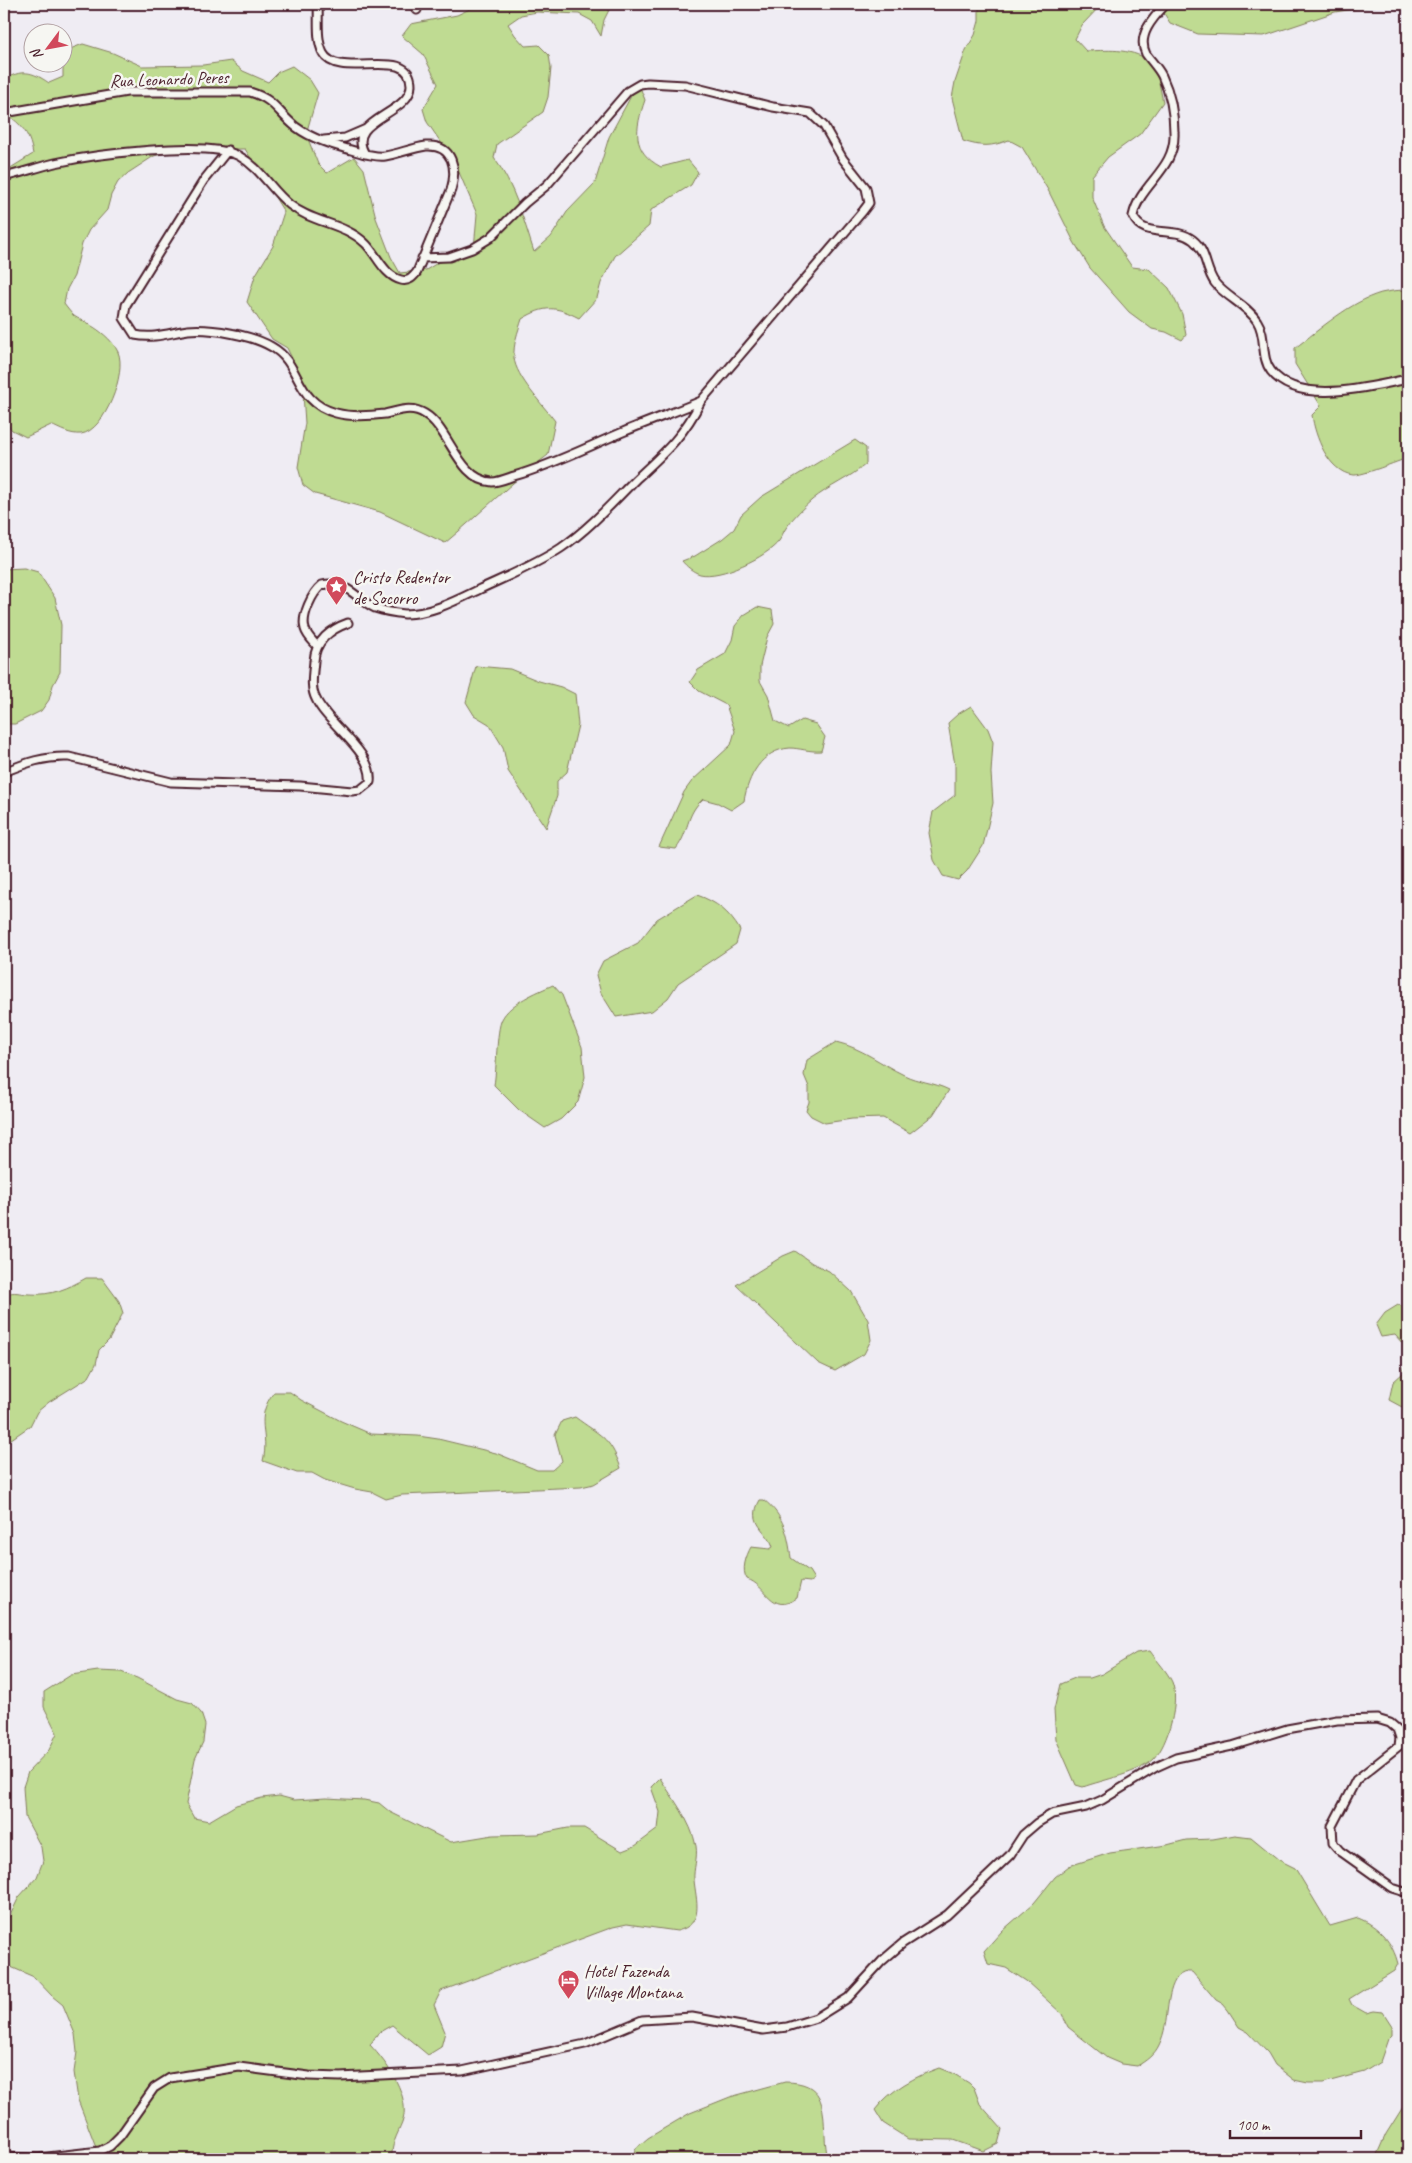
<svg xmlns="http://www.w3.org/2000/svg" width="1412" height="2163" font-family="Caveat,sans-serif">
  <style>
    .green { fill: #bfdb92; stroke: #847d5e }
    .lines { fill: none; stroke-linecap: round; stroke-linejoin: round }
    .street-casing { stroke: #4a1f2b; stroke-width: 11 }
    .secondary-casing { stroke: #4a1f2b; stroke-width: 14 }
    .street { stroke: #f6f6f2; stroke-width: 7 }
    .secondary { stroke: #f6f6f2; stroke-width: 10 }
    .labels { text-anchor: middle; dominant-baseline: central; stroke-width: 5; stroke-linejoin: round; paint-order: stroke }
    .street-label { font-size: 18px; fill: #4a1f2b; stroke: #f6f6f2 }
    .poi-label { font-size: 18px; fill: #4a1f2b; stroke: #f6f6f2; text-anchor: start }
  </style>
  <rect width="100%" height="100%" fill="#efecf3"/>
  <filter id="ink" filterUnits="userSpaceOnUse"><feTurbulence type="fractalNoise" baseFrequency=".02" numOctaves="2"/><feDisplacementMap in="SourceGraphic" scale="10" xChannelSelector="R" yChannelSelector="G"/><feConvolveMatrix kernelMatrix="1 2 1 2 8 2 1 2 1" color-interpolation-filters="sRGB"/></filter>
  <g filter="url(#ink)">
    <!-- green -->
    <path class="green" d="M472 4H612L604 20 601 36 592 21 579 14 537 12 521 15 508 24 515 35 525 46 539 45 549 55 551 68 548 97 543 112 497 144 494 158C514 184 524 221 534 252L551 237 567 212 595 183 609 137 631 96 640 87 645 100C635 129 631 151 661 167L688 160 698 172 691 185 651 210 649 226 615 256 601 283 597 298 579 318C556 306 545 305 522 319 518 332 513 344 514 358 516 377 543 405 555 421L548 455C511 482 480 514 445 543L380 512 315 494 303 485 298 467 305 423 302 379 287 348 272 339 247 302 255 276 273 246 284 212 245 149H232L227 146 181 149 154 156 128 173 118 182 111 195 107 210 89 230 82 244 74 276 67 289 64 304C67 308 70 312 74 316 78 319 83 320 87 323 99 330 112 339 118 352 127 372 105 431 81 434 70 435 60 429 51 425L26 437 12 430 4 421V172L33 154C30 137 25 128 12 118L4 119V80C21 69 32 71 49 83L63 77V62L70 49 83 44 113 53 142 66 203 65 231 61 243 71 268 82 278 72 292 66 310 80 318 93 306 134 318 164 327 173 354 157 364 169 376 218 391 257 400 273 426 270 455 252 474 249 477 214 455 163 427 122 423 109 438 84 423 54 402 36 411 24 457 15 474 7Z
      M979 4H1102L1082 25 1075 39 1086 51C1114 50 1130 48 1155 63L1163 102 1140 134 1108 157 1092 176V197L1104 226 1132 267 1149 269 1169 288 1182 314 1186 335 1182 340 1166 332 1152 329 1129 312 1090 268 1074 242 1048 190 1022 147 1009 140C991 147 981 147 963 141L952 98 955 82 966 50 975 35 979 21Z
      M1165 4H1385L1335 12 1264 36 1198 34 1170 23 1162 10Z
      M1408 290V458C1398 461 1362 476 1353 475 1328 472 1315 436 1312 415L1321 406 1295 364V348C1320 329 1350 302 1381 293 1390 291 1399 290 1408 290Z
      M855 440 866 448V464C850 478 829 486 812 500 803 508 793 517 786 528 783 532 782 537 779 541 767 557 720 579 700 574 693 572 686 566 682 561L695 556 722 539 734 529 741 515 761 497Z
      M24 568 38 572 55 598 61 625 60 672 53 685 49 700 41 711 15 724H4V569Z
      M757 607 772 610 774 624 767 637 760 666V681L768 695 775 721 789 728 802 720 816 724 825 737 821 751C811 752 798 748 790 748 761 750 748 777 744 801L731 810 718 803 703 799C685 815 690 831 676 849L659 847 684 792 692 781 731 745 735 731 726 705 699 691 690 682 698 670 725 654 732 640 735 626 744 615Z
      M476 666 510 669 539 681 561 687 575 694 578 725 567 772 557 781V796L546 828 508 771 503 747 489 724 474 715 466 702Z
      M971 706 988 729 993 742 991 773 993 803 983 846 967 871 958 880 943 876 934 860 929 833 933 812 955 795V765L948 723 958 714Z
      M697 895C717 902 729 912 740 930L736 944 678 983 668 998 652 1011 616 1017 601 993 596 975 603 961 638 943 657 919Z
      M553 985 562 995 582 1047 585 1077 578 1102 561 1119 545 1128 519 1110 494 1085C497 1069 496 1031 502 1019 510 1003 537 992 553 985Z
      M836 1042C862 1048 881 1064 904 1075 918 1082 933 1082 949 1090L933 1115 910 1133 883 1118 852 1119 825 1123 811 1116 806 1110 809 1102V1087L804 1075 807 1060Z
      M795 1251 812 1263 829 1271 851 1291 868 1320 871 1340 864 1354 835 1371 818 1363 736 1285 783 1256Z
      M86 1278H102L119 1301 123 1313 109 1340 99 1350 96 1364 89 1377 49 1402 37 1412 30 1426 4 1444V1295C16 1290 18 1294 30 1294 51 1296 69 1288 86 1278Z
      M1398 1305 1408 1308V1401L1402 1407 1389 1400 1393 1382 1403 1373 1406 1359 1404 1345 1395 1335 1381 1337 1376 1325 1385 1313Z
      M274 1392H290L301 1400 341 1421 371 1434 418 1436 438 1439 496 1453 537 1470H552L562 1461 555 1435 562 1421 575 1417C600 1436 609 1435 621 1468L594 1484 581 1487 402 1495 386 1499 372 1492 355 1489 325 1480 312 1473H297L263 1461C270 1433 253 1420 274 1392Z
      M760 1500H764C784 1516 788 1534 791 1558L809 1571 814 1579 810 1582 801 1581 797 1598C771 1616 767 1585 747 1579 741 1570 746 1556 751 1547L770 1549 773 1547C769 1531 746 1524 760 1500Z
      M1150 1651C1157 1661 1167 1671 1172 1682 1180 1701 1168 1744 1154 1759 1140 1773 1102 1780 1083 1787L1076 1785 1056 1739 1054 1710 1060 1684 1075 1678H1090L1102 1674 1136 1653Z
      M98 1671 121 1672 137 1678 177 1699 192 1703 201 1713 205 1725 203 1742 195 1759 186 1804 194 1818 209 1821 236 1805 262 1798 279 1796 294 1800 326 1798 364 1800 379 1803 390 1812 451 1842 493 1835 538 1834 568 1828H584L622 1851 635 1846 658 1829 660 1812 651 1787 660 1778C673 1799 691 1821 696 1846 698 1858 693 1869 694 1880 696 1901 705 1924 677 1931L627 1924 613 1927 441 1991 434 2005 445 2032 441 2047 428 2055 392 2025 378 2033 370 2045C387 2063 412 2097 402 2123 397 2136 391 2144 392 2159H96L98 2152 78 2100 74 2072 77 2052 75 2034 63 2005 52 1996 34 1977 4 1964V1928L19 1897 37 1877 43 1861 41 1847 25 1817 23 1787 28 1772 49 1750 57 1733 44 1707V1692L71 1675Z
      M1235 1835 1251 1837 1279 1860 1295 1868 1330 1926 1358 1918C1379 1926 1393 1943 1398 1964L1394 1971 1349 1999 1352 2005 1366 2013 1374 2011 1383 2012 1392 2026V2035L1388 2039 1380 2062 1364 2072 1323 2083H1308L1294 2080 1275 2065 1268 2053 1248 2032 1239 2027 1228 2010 1223 2004 1216 2000 1192 1972C1167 1969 1169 2009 1165 2026 1164 2032 1162 2039 1159 2045 1155 2054 1146 2061 1137 2066L1121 2064 1107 2058 1068 2027 1062 2014 1026 1981 1006 1968 988 1964 984 1951 1002 1931 1034 1903 1055 1877 1069 1866 1110 1853 1167 1845 1186 1840 1213 1839Z
      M939 2068 954 2074 969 2083 974 2088 980 2104 1002 2129 998 2144 984 2151 953 2140 908 2139 883 2123 875 2110C890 2090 916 2076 939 2068Z
      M785 2082C824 2082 823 2104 825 2136 825 2144 827 2151 827 2159H633L635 2149 648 2138 690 2113 730 2097Z
      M1403 2107 1408 2109V2159H1375L1386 2134Z"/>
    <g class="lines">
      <defs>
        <path id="street" d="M413 4 417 10
          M1166 4C1155 16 1136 35 1146 54 1151 61 1158 68 1162 76 1170 93 1174 113 1174 132 1176 170 1140 183 1133 216 1143 240 1175 225 1193 240 1207 251 1205 270 1215 283 1227 298 1247 305 1257 321 1267 336 1260 357 1271 371 1299 407 1371 386 1408 379
          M4 113 127 92H250C276 100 277 112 296 127 316 142 342 147 365 154
          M324 140 345 138 366 129
          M228 150 204 180 126 305 124 318 135 335C154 339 169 333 188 330 211 328 252 335 272 347 302 364 294 402 336 413 351 417 369 416 385 414 399 411 411 405 425 414 450 429 458 480 492 482 499 482 508 478 514 476 552 465 587 447 623 432 649 421 675 412 701 401
          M4 177C21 173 38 167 55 163 92 155 208 139 239 156 261 168 271 190 290 205 313 223 344 223 365 243 376 253 384 276 401 280 409 282 413 277 417 272L451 190C457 170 454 144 426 146 412 148 398 154 385 156 378 157 372 155 365 154 344 119 411 115 411 85 411 44 338 82 323 53 316 39 319 19 318 4
          M317 646C313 641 307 636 305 629 301 616 312 593 322 585 346 579 356 599 375 608 384 611 396 613 405 614 431 614 457 600 480 589 508 576 535 565 561 548 589 529 612 503 636 479 664 453 683 437 701 401L863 211 869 203 866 188 843 159 824 126 810 113 773 107 685 85 648 83 640 84 628 91 547 185 525 203 490 238 472 249 449 257 422 258
          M4 772C26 763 44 756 69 757L171 782 300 786 352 791 360 790 370 782C374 752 327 724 316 699 310 688 313 673 314 661 315 641 331 629 348 623
          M4 2157 39 2158 100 2151 110 2146 120 2136 154 2088 170 2078 239 2067 309 2076 340 2077 462 2071 585 2044 642 2020 692 2017 763 2030 787 2027 816 2018 848 1998 882 1961 903 1943 947 1915 1010 1855 1023 1835 1037 1823 1052 1814 1086 1807 1102 1800 1156 1767 1176 1758 1232 1746 1287 1729 1337 1720 1377 1719 1390 1723 1397 1729 1400 1738 1399 1746 1356 1780 1332 1826 1333 1843 1340 1851 1392 1888 1408 1893"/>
        <path id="secondary" d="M4 4H5"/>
      </defs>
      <!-- street casing -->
      <use href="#street" class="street-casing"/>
      <!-- secondary casing -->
      <use href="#secondary" class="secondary-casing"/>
      <!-- street -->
      <use href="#street" class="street"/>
      <!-- secondary -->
      <use href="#secondary" class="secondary"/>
    </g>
  </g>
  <!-- icons -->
  <defs>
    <symbol id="sight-pin" viewBox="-11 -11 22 30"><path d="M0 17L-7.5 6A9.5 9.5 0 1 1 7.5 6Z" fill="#d1495b" stroke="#f6f6f2"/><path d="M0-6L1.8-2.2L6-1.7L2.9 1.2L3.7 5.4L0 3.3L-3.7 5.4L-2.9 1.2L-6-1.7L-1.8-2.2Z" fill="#fff"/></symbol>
    <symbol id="hotel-pin" viewBox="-11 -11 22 30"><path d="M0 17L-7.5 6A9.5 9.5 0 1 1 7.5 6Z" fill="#d1495b" stroke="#f6f6f2"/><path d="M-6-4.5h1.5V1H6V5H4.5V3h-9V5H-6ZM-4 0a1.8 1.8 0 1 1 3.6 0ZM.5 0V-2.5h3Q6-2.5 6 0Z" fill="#fff"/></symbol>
  </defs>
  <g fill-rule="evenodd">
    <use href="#sight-pin" x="324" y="574" width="25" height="34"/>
    <use href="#hotel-pin" x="556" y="1968" width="25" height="34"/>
  </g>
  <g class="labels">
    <!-- street labels -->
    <g class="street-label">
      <text transform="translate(169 79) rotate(-2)">Rua Leonardo Peres</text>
    </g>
    <!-- poi labels -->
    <g class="poi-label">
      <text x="353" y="577">Cristo Redentor<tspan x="353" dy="21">de Socorro</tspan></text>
      <text x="584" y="1971">Hotel Fazenda<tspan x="584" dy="21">Village Montana</tspan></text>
    </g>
  </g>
  <!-- margin -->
  <rect width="1412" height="2163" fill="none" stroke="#f6f6f2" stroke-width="20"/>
  <rect x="10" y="10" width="1392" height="2143" fill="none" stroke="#4a1f2b" stroke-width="2" filter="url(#ink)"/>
  <!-- north arrow -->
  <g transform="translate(48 48) rotate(238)"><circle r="24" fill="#f6f6f2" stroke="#b1a0a2"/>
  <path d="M0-4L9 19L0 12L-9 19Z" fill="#d1495b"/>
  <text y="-8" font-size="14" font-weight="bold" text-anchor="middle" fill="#4a1f2b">N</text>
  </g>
  <!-- scale -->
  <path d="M1230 2130v8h131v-8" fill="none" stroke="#4a1f2b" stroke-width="2.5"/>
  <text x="1237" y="2130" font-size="15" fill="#4a1f2b" stroke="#f6f6f2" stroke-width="4" paint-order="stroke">100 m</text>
</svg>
